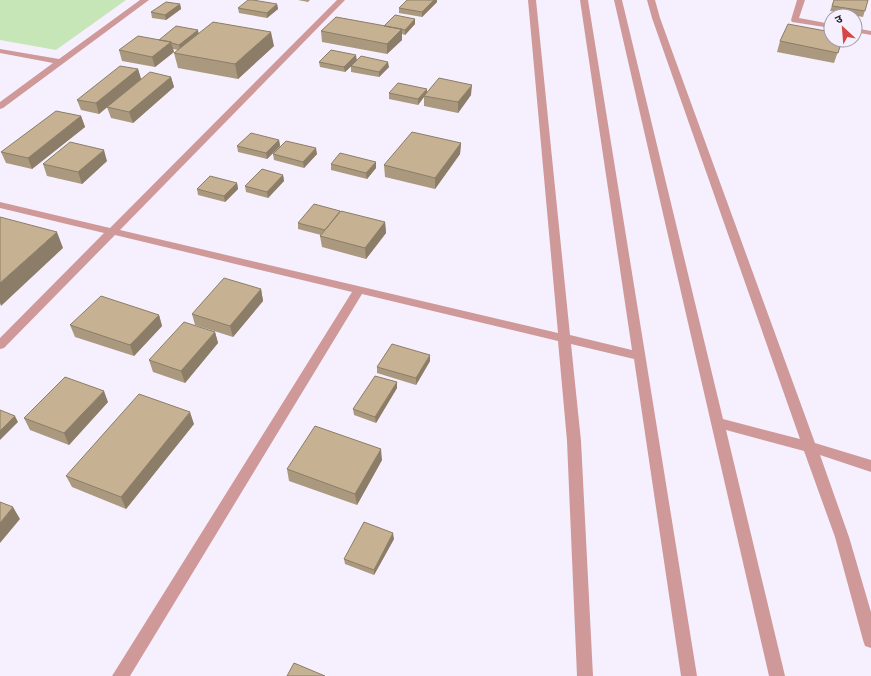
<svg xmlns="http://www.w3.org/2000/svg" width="871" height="676" font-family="Ubuntu,'Noto Sans Devanagari',sans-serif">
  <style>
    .green { fill: #c7e6b7 }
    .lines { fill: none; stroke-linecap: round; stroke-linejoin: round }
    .minor { fill: #d09999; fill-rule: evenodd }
    .wall { fill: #aa997e }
    .shaded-wall { fill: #8b7d67 }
    .building { fill: #c6b293; stroke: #8b7d67 }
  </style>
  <rect width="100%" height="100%" fill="#f6f0fe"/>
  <!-- green -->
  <path class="green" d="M0 0H126L56 50 0 40Z"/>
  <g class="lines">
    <!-- minor -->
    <path class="minor" d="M140 0H149L3 108 0 109V102L53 63 0 53V49L59 59Z
      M337 0H345L120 230 558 333 528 0H536L570 335 632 350 580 0H588L697 676H681L634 359 571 344 581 441 593 676H577L567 441 558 341 362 294 130 676H112L352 292 115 235 4 348 0 349V338L104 233 0 208V202L110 228Z
      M614 0H622L723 419 800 439 652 18 647 0H655L660 18 815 443 871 460V472L820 455 849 537 871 612V648L865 646 863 640 835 537 804 451 726 430 785 676H769Z
      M797 0H805L799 18 831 24V28L792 22 791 20Z
      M855 28 871 31V35L855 32Z"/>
  </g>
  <!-- wall -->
  <path class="wall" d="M298 0H310L308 2Z
    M434 0H437V2L422 17 399 13V8Z
    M834 0H868L863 17 830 11Z
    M180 4 181 9 166 20 152 18 151 12Z
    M277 4 278 9 267 18 239 13 238 8Z
    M415 19V24L405 35 402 34V40L387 54 322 42 321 31 384 26Z
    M198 30V34L274 46 238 79 178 68 174 53 178 50 173 49 174 52 155 67 122 61 119 50Z
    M842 40 834 63 777 52 780 41Z
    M357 60 389 67 379 77 351 72V66L345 72 320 67 319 62Z
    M138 69 141 79 171 77 174 87 133 123 111 118 107 107 99 114 81 110 77 100Z
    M389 93H427L471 95 458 113 424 106V97L418 105 389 99Z
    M81 116 85 127 32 169 6 163 1 152Z
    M279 140 280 146 267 159 238 152 237 146Z
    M461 143 460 154 435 189 385 177 384 165Z
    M273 154H317L304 168 274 160Z
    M107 161 82 184 47 176 43 164Z
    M376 162V168L367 179 331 170V164Z
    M283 175 284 181 268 198 246 192 245 186Z
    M237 183 238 189 225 202 198 195 197 189Z
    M385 222 386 233 366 259 322 247 320 236 321 235 298 229V223Z
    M261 289 263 301 233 337 195 325 192 314Z
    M159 315 162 326 134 356 75 337 70 325Z
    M215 332 218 343 185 383 153 372 149 360Z
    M430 361 416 385 377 373V367Z
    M397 382V388L376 423 354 415 353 409Z
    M108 402 69 445 30 430 24 418Z
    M194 424 126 509 72 487 66 476Z
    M382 460 357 505 289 481 287 469Z
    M394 539 374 575 345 564 344 559Z"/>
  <!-- shaded-wall -->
  <path class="shaded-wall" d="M434 0H437V2L422 17V12Z
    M180 4 181 9 166 20 165 15Z
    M277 4 278 9 267 18V13Z
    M415 19V24L405 35V30Z
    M402 29V40L387 54V44Z
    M198 30 199 35 180 50 179 45Z
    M271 32 274 46 238 79 235 64Z
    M171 42 174 52 155 67 152 57Z
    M356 55 357 61 345 72 344 67Z
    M388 62 389 67 379 77V72Z
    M138 69 141 79 99 114 96 103Z
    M171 77 174 87 133 123 129 112Z
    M472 85 471 95 458 113V102Z
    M427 89V94L424 96V97L418 105V99Z
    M81 116 85 127 32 169 28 158Z
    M279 140 280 146 267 159 266 153Z
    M461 143 460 154 435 189V178Z
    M316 148 317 154 304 168 303 162Z
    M104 150 107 161 82 184 78 172Z
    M376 162V168L367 179 366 173Z
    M283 175 284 181 268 198 267 192Z
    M237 183 238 189 225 202 224 196Z
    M385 222 386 233 366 259 365 248Z
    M57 232 63 248 1 306 0 303V283Z
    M261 289 263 301 233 337 230 326Z
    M159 315 162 326 134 356 130 345Z
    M215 332 218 343 185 383 181 371Z
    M430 355V361L416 385V378Z
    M397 382V388L376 423 375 417Z
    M104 391 108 402 69 445 64 433Z
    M190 412 194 424 126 509 121 497Z
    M15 416 18 422 0 440V431Z
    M381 449 382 460 357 505 355 494Z
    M13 507 20 519 0 543V523Z
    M393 533 394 539 374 575V570Z"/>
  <!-- building -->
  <path class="building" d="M248 0H253L277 4 267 13 238 8Z
    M407 0H434L422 12 399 8Z
    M834 0H868L865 11 832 6Z
    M166 2 180 4 165 15 151 12Z
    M395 15 415 19 405 30 384 26Z
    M336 17 402 29 387 44 321 31Z
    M213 22 271 32 235 64 174 53Z
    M788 24 831 32V40H842L838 53 780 41Z
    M176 26 198 30 179 45 172 43 171 42 159 40Z
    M138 36 171 42 152 57 119 50Z
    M331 50 356 55 344 67 319 62Z
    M361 56 388 62 379 72 351 66Z
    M120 66 138 69 96 103 77 100Z
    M150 72 171 77 129 112 107 107Z
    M439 78 472 85 458 102 424 96Z
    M398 83 427 89 418 99 389 93Z
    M56 111 81 116 28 158 1 152Z
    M412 132 461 143 435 178 384 165Z
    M251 133 279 140 266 153 237 146Z
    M286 141 316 148 303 162 273 154Z
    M70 142 104 150 78 172 43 164Z
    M340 153 376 162 366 173 331 164Z
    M262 169 283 175 267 192 245 186Z
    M210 176 237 183 224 196 197 189Z
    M314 204 340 211 325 230 298 223Z
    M341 211 385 222 365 248 320 236Z
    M0 217 57 232 0 283Z
    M224 278 261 289 230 326 192 314Z
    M101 296 159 315 130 345 70 325Z
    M184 322 215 332 181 371 149 360Z
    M392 344 430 355 416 378 377 367Z
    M375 376 397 382 375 417 353 409Z
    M65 377 104 391 64 433 24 418Z
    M139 394 190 412 121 497 66 476Z
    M0 410 15 416 0 431Z
    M315 426 381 449 355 494 287 469Z
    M0 502 13 507 0 523Z
    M364 522 393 533 374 570 344 559Z
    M294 663 325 676H287Z"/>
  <!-- north arrow -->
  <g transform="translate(843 28) rotate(334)"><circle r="19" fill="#f6f0fe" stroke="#a09aa7"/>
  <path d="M0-3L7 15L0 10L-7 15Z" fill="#d64743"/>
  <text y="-6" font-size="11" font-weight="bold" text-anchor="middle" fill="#1f1a25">उ</text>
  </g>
</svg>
